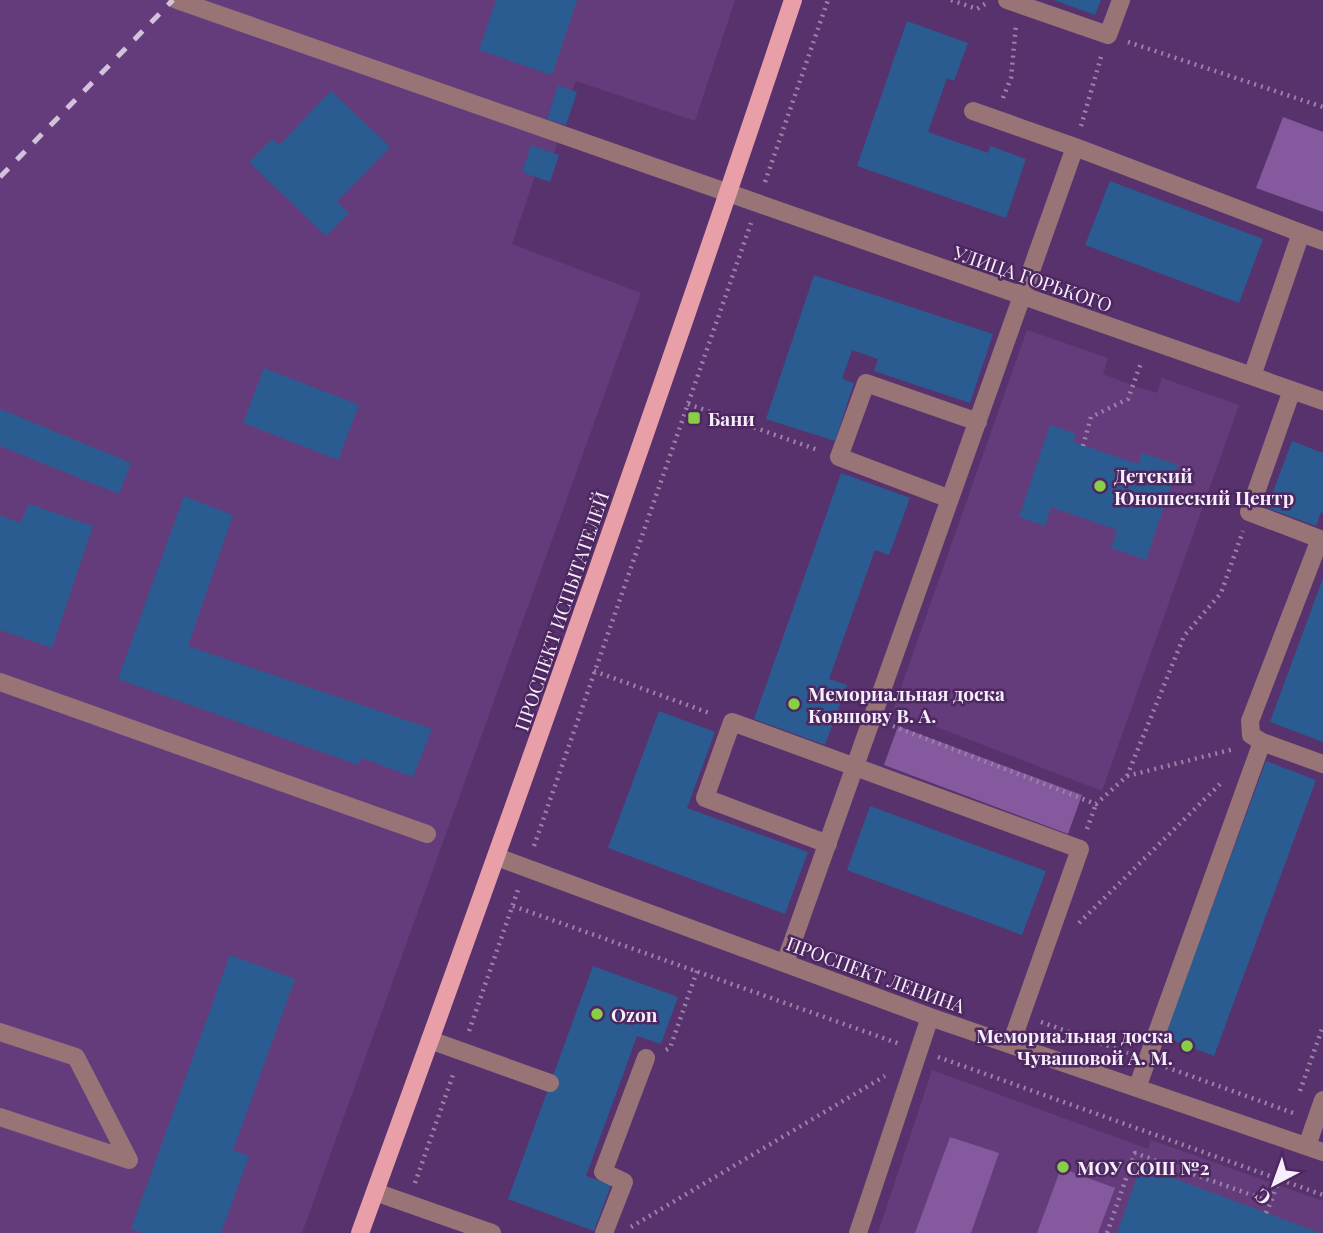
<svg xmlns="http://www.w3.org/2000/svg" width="1323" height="1233" font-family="'Playfair Display',serif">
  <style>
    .built { fill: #653c7b }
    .green { fill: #84599d }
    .building { fill: #2a5c92 }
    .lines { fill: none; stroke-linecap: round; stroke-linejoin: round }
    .path { stroke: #9b82a9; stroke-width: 4.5; stroke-dasharray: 2 5; stroke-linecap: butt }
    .minor { stroke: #987477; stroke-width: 18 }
    .major { stroke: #e89fa7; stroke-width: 18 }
    .rail { stroke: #d2c2da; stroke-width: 5; stroke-dasharray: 12 12; stroke-linecap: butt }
    .poi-dot { fill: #8ace48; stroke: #4d2760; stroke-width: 2.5 }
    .labels { text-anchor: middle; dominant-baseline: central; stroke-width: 5; stroke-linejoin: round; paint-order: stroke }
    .street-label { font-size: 19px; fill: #f7eefc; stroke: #4d2760 }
    .poi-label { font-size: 19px; font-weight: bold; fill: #f7eefc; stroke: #4d2760; text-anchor: start }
  </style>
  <rect width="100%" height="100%" fill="#58326c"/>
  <!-- built -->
  <path class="built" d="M0 0H735L695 121 576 81 572 90 558 86 547 118 562 124 554 153 531 146 522 172 535 176 512 244 641 293 302 1233H0Z
    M1027 330 1108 358 1103 374 1133 386 1157 393 1162 378 1239 405 1102 791 893 710Z
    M932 1070 1148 1149 1151 1140 1323 1201V1233H878Z"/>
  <!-- green -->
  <path class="green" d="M1283 117 1323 132V212L1256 188Z
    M898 726 1082 795 1068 834 884 765Z
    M950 1137 999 1153 971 1233H915Z
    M1061 1168 1115 1188 1098 1233H1037Z"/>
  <!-- building -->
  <path class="building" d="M496 0H577L552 75 479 50Z
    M1054 0H1101L1095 15Z
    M907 21 968 43 954 81 947 78 928 132 988 153 990 146 1026 159 1006 218 857 166Z
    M558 85 577 92 566 125 547 119Z
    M331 91 390 147 337 202 349 213 326 236 249 162 272 139 279 145Z
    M531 145 559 155 550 182 522 172Z
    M1110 181 1263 239 1239 303 1085 245Z
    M814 275 993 334 970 403 874 371 878 359 852 350 842 379 854 383 835 441 766 419Z
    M264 368 359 405 338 460 243 423Z
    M0 409 131 463 119 494 0 446Z
    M1050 425 1076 434 1073 442 1138 464 1142 453 1178 465 1146 560 1111 548 1117 530 1051 507 1045 526 1019 517Z
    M1292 441 1323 453V513L1321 512 1316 526 1267 508Z
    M841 473 910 498 889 555 875 550 829 679 847 685 825 745 754 719Z
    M184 496 233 515 188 646 432 729 413 777 362 758 358 765 118 679Z
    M29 504 93 526 52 648 0 630V515L20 523Z
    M1323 578V742L1270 722Z
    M659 711 715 732 687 808 808 852 785 914 608 848Z
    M1266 761 1316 780 1214 1056 1164 1037Z
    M870 806 1046 871 1022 935 847 870Z
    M230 955 295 979 233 1150 249 1156 221 1233H143L131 1229Z
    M593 966 678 997 661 1044 637 1036 586 1176 611 1185 594 1231 508 1199Z
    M1141 1166 1320 1233H1117Z"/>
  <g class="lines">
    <!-- path -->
    <path class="path" d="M951 0 977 9 985 4
      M1128 42 1323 107
      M1003 98 1011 78 1016 25
      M1081 126 1101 57
      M765 182 828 0
      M688 404 818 450
      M1083 446 1091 417 1128 399 1141 363
      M594 671 712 714
      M893 726 1096 804 1127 776 1184 636 1221 593 1243 531
      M1127 776 1234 749
      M1087 829 1096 804
      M534 846 751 223
      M513 906 900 1044
      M1079 923 1222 782
      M1041 1022 1128 1053
      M469 1031 519 887
      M666 1050 670 1048 697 971
      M938 1057 1323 1195
      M1166 1067 1296 1114
      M1300 1091 1323 1026
      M415 1183 454 1072
      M1266 1213 1271 1202
      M631 1227 885 1076
      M1107 1233 1135 1153 1271 1202 1279 1179"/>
    <!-- minor -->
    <path class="minor" d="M177 0 1323 401
      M1007 0 1108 35 1121 0
      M1075 147 1301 233
      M1252 376 1301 233 1323 241
      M950 499 839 457 866 383 978 422
      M0 682 427 834
      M1262 742 1251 735 1250 721 1320 539 1249 512 1292 390
      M828 844 705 798 732 722 1080 849 1011 1044
      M497 857 930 1017 1323 1152
      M785 963 1075 147 973 111
      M0 1032 76 1057 129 1160 0 1117
      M430 1040 550 1083
      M1137 1088 1262 742 1323 764
      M1307 1146 1323 1100
      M375 1192 492 1233
      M604 1233 624 1182 603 1172 646 1058
      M858 1233 930 1017"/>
    <!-- major -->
    <path class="major" d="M360 1233C509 824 655 413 793 0"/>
    <!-- rail -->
    <path class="rail" d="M0 177 173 0"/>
  </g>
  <!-- markers -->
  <g class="poi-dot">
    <rect x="687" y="411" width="14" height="14" rx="3.5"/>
    <circle cx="1100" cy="486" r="7"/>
    <circle cx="794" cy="704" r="7"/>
    <circle cx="597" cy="1014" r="7"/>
    <circle cx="1187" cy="1046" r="7"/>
    <circle cx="1063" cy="1167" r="7"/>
  </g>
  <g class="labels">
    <!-- street labels -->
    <g class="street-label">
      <text transform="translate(1033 278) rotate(19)">УЛИЦА ГОРЬКОГО</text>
      <text transform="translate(561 611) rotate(-71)">ПРОСПЕКТ ИСПЫТАТЕЛЕЙ</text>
      <text transform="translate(876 974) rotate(20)">ПРОСПЕКТ ЛЕНИНА</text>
    </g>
    <!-- poi labels -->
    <g class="poi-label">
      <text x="708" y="418">Бани</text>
      <text x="1114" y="475">Детский<tspan x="1114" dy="22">Юношеский Центр</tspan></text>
      <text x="808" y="693">Мемориальная доска<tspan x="808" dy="22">Ковшову В. А.</tspan></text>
      <text x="611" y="1014">Ozon</text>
      <text x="1173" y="1035" text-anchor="end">Мемориальная доска<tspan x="1173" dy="22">Чувашовой А. М.</tspan></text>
      <text x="1077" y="1167">МОУ СОШ №2</text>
    </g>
  </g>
  <!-- north arrow -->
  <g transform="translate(1274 1184) rotate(221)" stroke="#4d2760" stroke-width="5" paint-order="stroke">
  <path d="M0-5L12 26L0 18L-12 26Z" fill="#f7eefc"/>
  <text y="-10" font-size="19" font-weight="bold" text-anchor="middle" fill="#f7eefc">С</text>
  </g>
</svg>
